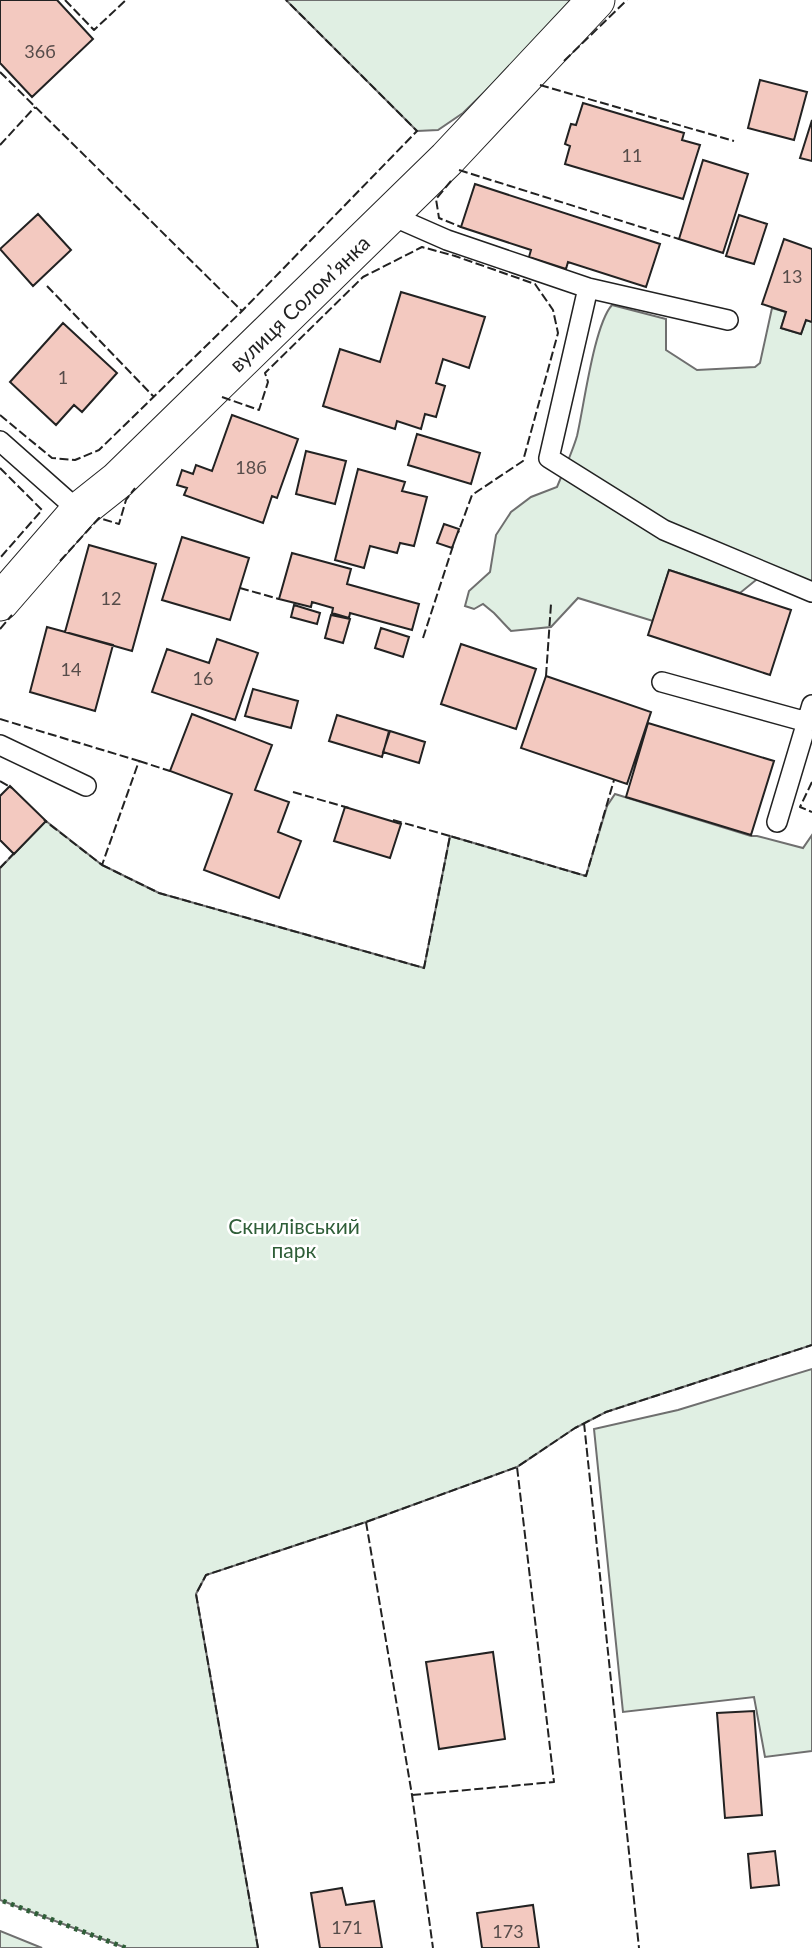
<svg xmlns="http://www.w3.org/2000/svg" width="812" height="1948" font-family="Lato,sans-serif">
  <style>
    .green { fill: #e0efe3; stroke: #6f6f6f; stroke-width: 2 }
    .building { fill: #f3c9c0; stroke: #222; stroke-width: 2 }
    .lines { fill: none; stroke-linecap: round; stroke-linejoin: round }
    .service-casing { stroke: #222; stroke-width: 22 }
    .minor-casing { stroke: #222; stroke-width: 39 }
    .service { stroke: #fff; stroke-width: 19 }
    .minor { stroke: #fff; stroke-width: 37 }
    .hedge { stroke: #2f5e38; stroke-width: 5; stroke-dasharray: 3.5 5; stroke-linecap: butt }
    .fence { stroke: #222; stroke-width: 2; stroke-dasharray: 9 3.5; stroke-linecap: butt }
    .labels { text-anchor: middle; dominant-baseline: central; stroke-width: 5; stroke-linejoin: round; paint-order: stroke }
    .number-label { font-size: 18px; fill: #564c4a }
    .street-label { font-size: 21px; fill: #222; stroke: #fff }
    .park-label { font-size: 21px; fill: #2f5e38; stroke: #fff }
  </style>
  <rect width="100%" height="100%" fill="#fff"/>
  <!-- green -->
  <path class="green" d="M286 0H579L463 113 438 130 417 131Z
    M612 305 666 319V350L697 370 755 367 760 363 772 308 786 312 781 328 801 334 806 320 812 322V585L772 567 740 593 669 570 653 621 578 598 551 627 511 631 494 613 483 604 474 609 465 606 469 591 490 572 496 535 511 512 531 497 557 487C564 470 572 453 577 436 584 406 594 325 612 305Z
    M615 794 751 836H757L803 848 812 835V1345L606 1412 575 1428 517 1467 366 1522 206 1575 196 1594 258 1948H126L0 1900V868L46 821 102 865 159 893 424 968 450 836 586 876 607 806Z
    M812 1369V1751L765 1757 754 1697 623 1712 594 1429 678 1410Z
    M0 1931 42 1948H0Z"/>
  <!-- building -->
  <path class="building" d="M0 0H57L93 39 32 97 0 63Z
    M760 80 807 92 794 140 748 128Z
    M583 103 684 133 682 140 700 145 683 199 565 164 570 146 565 144 571 124 576 125Z
    M812 120V161L800 158Z
    M703 160 748 174 723 253 679 239Z
    M475 184 660 244 646 287 568 262 566 269 529 257 531 250 461 227Z
    M38 214 71 250 33 286 0 249Z
    M739 215 767 224 754 264 726 256Z
    M784 239 812 249V322L806 320 801 334 781 328 786 312 762 304Z
    M401 292 485 317 469 368 443 359 436 383 445 386 436 417 425 414 421 429 397 421 395 429 323 406 340 349 380 362Z
    M63 323 117 373 82 412 74 405 56 425 10 382Z
    M232 415 298 439 277 498 272 496 263 523 184 495 187 488 177 485 182 470 193 474 196 465 212 471Z
    M417 434 480 453 471 484 408 465Z
    M306 451 346 461 335 504 296 494Z
    M358 469 405 482 402 491 427 497 414 546 400 543 397 553 370 546 364 568 335 560Z
    M444 524 459 529 452 548 437 543Z
    M182 537 249 558 230 620 162 600Z
    M89 545 156 564 132 651 65 632Z
    M292 553 351 569 347 584 419 604 412 630 350 613 349 618 332 613 333 608 312 602 311 607 279 599Z
    M669 570 791 610 770 675 648 635Z
    M294 605 320 613 317 624 291 617Z
    M331 615 350 619 343 643 325 638Z
    M47 627 113 645 95 711 30 692Z
    M381 628 409 637 403 657 375 648Z
    M217 639 258 653 235 720 152 692 167 649 209 663Z
    M461 644 536 669 516 729 441 704Z
    M546 676 651 712 627 784 521 748Z
    M253 689 298 701 291 728 245 716Z
    M192 714 272 745 255 790 289 802 278 832 301 841 279 898 204 870 232 794 170 771Z
    M337 715 389 731 382 757 329 741Z
    M648 723 774 761 751 835 626 797Z
    M390 731 425 742 419 763 383 752Z
    M10 786 46 821 14 854 0 840V796Z
    M345 807 401 824 390 858 334 841Z
    M493 1652 505 1739 439 1749 426 1662Z
    M754 1711 762 1815 725 1818 717 1713Z
    M775 1851 779 1885 751 1888 748 1854Z
    M342 1888 346 1905 374 1901 382 1948H320L311 1893Z
    M533 1905 539 1948H482L477 1913Z"/>
  <g class="lines">
    <defs>
      <path id="service" d="M390 215 447 240 588 288 728 320
        M588 288 549 458 664 530 812 592
        M0 441 79 511
        M662 682 807 722
        M0 745 86 786
        M777 822 812 705"/>
      <path id="minor" d="M0 602 79 511 118 480 447 159 596 0"/>
    </defs>
    <!-- service casing -->
    <use href="#service" class="service-casing"/>
    <!-- minor casing -->
    <use href="#minor" class="minor-casing"/>
    <!-- service -->
    <use href="#service" class="service"/>
    <!-- minor -->
    <use href="#minor" class="minor"/>
    <!-- hedge -->
    <path class="hedge" d="M3 1901 126 1948"/>
    <!-- fence -->
    <path class="fence" d="M65 0 94 30 126 0
      M564 61 627 0
      M0 72 242 311
      M540 85 734 141
      M0 145 35 107
      M459 170 679 239
      M451 181 436 199 439 218 461 227
      M47 286 154 397
      M222 397 259 410 268 382 265 373 363 277 422 247 455 256 535 284 553 310 558 333 523 461 472 495 458 533
      M0 415 52 458 75 460 99 450 242 311 417 131 286 0
      M0 468 42 510 0 558
      M60 561 99 518 119 524 126 500 135 488
      M240 588 279 599
      M0 629 12 615
      M423 638 453 546
      M546 676 551 604
      M0 719 139 761 102 865 44 820
      M139 761 170 771
      M0 781 12 788
      M812 782 800 807 812 812
      M293 792 349 808
      M393 820 450 836
      M102 865 159 893 424 968 450 836 586 876 614 780
      M0 868 16 851
      M584 1423 639 1948
      M366 1522 412 1795 433 1948
      M412 1795 554 1782 517 1467
      M258 1948 196 1594 206 1575 366 1522 517 1467 575 1428 606 1412 812 1345"/>
  </g>
  <g class="labels">
    <!-- number labels -->
    <g class="number-label">
      <text x="40" y="51">36б</text>
      <text x="632" y="155">11</text>
      <text x="792" y="276">13</text>
      <text x="63" y="377">1</text>
      <text x="251" y="467">18б</text>
      <text x="111" y="598">12</text>
      <text x="71" y="669">14</text>
      <text x="203" y="678">16</text>
      <text x="347" y="1927">171</text>
      <text x="508" y="1931">173</text>
    </g>
    <!-- street labels -->
    <g class="street-label">
      <text transform="translate(299 303) rotate(-44)">вулиця Соломʼянка</text>
    </g>
    <!-- park labels -->
    <g class="park-label">
      <text x="294" y="1225">Скнилівський<tspan x="294" dy="24">парк</tspan></text>
    </g>
  </g>
</svg>
